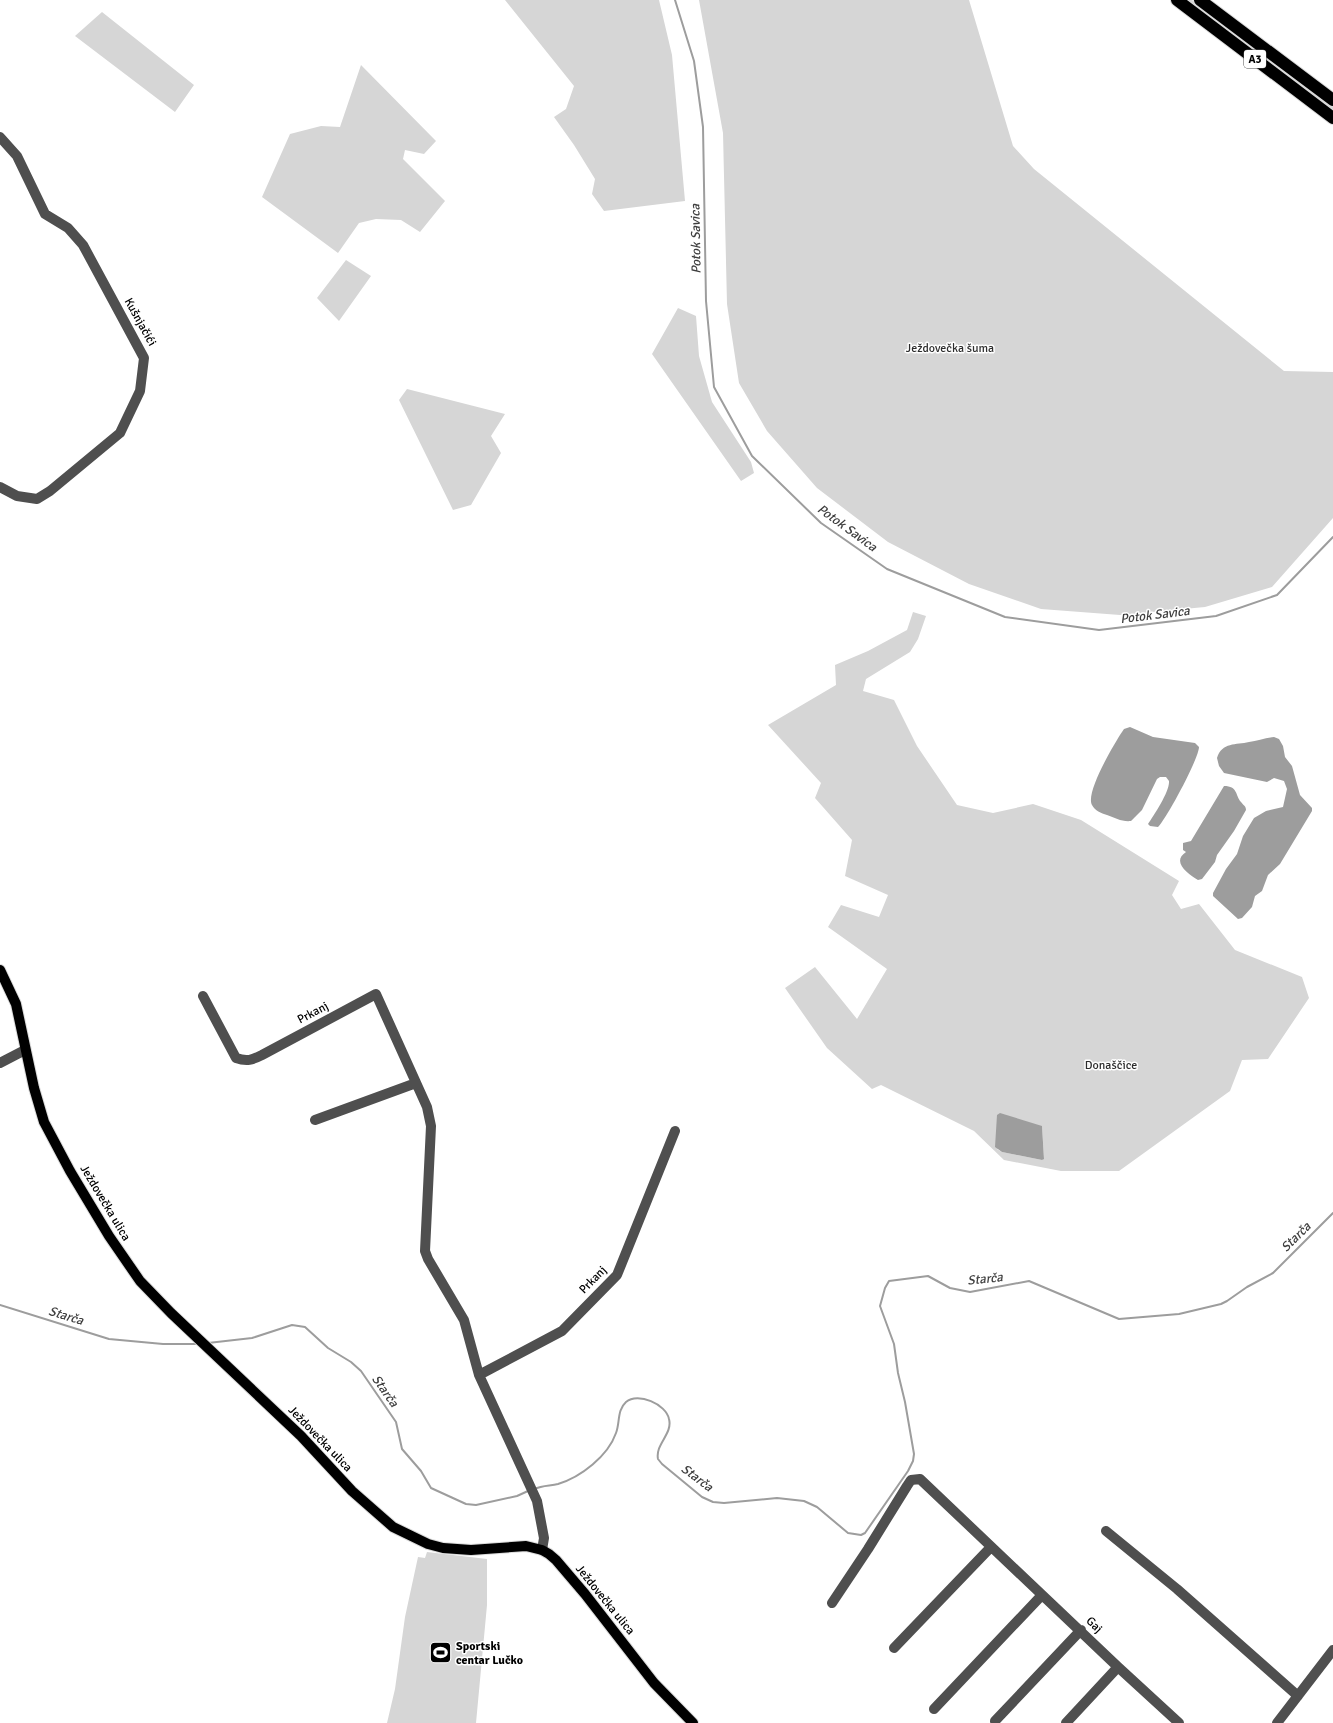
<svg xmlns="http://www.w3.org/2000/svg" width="1333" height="1723" font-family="Signika,sans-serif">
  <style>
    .green { fill: #d6d6d6; fill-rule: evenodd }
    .water { fill: #9d9d9d }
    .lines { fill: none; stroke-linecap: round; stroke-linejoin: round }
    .stream { stroke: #9d9d9d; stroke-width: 2 }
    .major-casing { stroke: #dbdbdb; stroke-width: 12 }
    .highway-casing { stroke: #dbdbdb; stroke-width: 14 }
    .minor { stroke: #4f4f4f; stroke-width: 10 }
    .major { stroke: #000; stroke-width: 10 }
    .highway { stroke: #000; stroke-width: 12 }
    .labels { text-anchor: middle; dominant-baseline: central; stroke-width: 3; stroke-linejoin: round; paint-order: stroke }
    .shield { fill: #fff; stroke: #4c4c4c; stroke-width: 1 }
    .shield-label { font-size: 11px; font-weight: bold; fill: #000 }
    .street-label { font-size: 12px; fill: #000; stroke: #fff }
    .park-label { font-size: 12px; fill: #2d2d2d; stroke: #fff }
    .poi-label { font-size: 12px; font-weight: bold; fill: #000; stroke: #fff; text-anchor: start }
    .water-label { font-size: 13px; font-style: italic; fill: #3e3e3e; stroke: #fff }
  </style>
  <rect width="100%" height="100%" fill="#fff"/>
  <!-- green -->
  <path class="green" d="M505 0H659L672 55 685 201 604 211 592 194 595 179 574 145 554 117 566 109 574 86Z
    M699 0H969L1013 146 1034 169 1284 371 1333 372V518L1272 587 1205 607 1120 615 1041 609 969 584 888 542 817 488 767 431 739 383 727 304 723 133Z
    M1184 0H1192L1333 106V113Z
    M102 12 194 85 175 112 75 36Z
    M361 65 436 141 424 154 405 150 403 159 445 201 420 232 401 220 376 219 359 223 338 253 262 197 290 134 321 126 340 127Z
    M346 260 371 276 339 321 317 298Z
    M678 308 696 316 699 356 712 402 751 462 754 473 741 481 652 354Z
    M407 389 505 414 491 436 501 453 471 505 453 510 399 400Z
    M913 612 926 616 918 639 910 652 866 679 863 691 894 700 917 746 957 805 993 813 1033 804 1081 820 1179 881 1172 895 1181 909 1199 904 1235 950 1302 977 1309 998 1268 1059 1242 1060 1230 1091 1119 1171H1061L1004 1160 974 1131 881 1085 872 1089 827 1048 785 988 815 967 857 1019 887 969 828 927 841 905 879 917 888 895 845 876 852 840 815 798 821 783 768 725 836 685 835 665 868 651 907 630ZM1042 1126 1044 1158 1042 1160 1002 1152 997 1149Z
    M427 1552 487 1559V1605L476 1723H387L395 1689 405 1617 418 1557 425 1558Z"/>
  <!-- water -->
  <path class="water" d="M1130 727 1153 737 1195 743 1199 747C1199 758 1167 818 1158 827L1150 826 1148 824C1154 815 1170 791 1169 781L1166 777H1160L1157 779 1142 810 1131 821C1122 822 1115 818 1107 815 1101 813 1095 811 1092 805 1085 793 1114 744 1122 732L1124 729Z
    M1274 737 1279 739 1283 746 1285 757 1292 766 1300 795 1312 808V811L1280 864 1268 875 1262 891 1255 896 1252 907 1242 918 1238 919 1213 896V893L1226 869 1237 854 1243 836 1254 818 1266 811 1283 807 1287 789 1284 781 1274 778 1267 782 1224 773 1219 766 1217 758C1222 742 1236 745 1249 742 1257 741 1265 738 1274 737Z
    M1224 786C1238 786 1235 795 1241 802 1244 806 1246 806 1246 810L1234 831 1217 855 1215 862 1202 879 1198 880C1188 874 1171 862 1186 852L1183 850V843L1191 841Z
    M1000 1113 1042 1126 1044 1159 1042 1160 1002 1152 995 1147 997 1115Z"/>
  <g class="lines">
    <!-- stream -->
    <path class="stream" d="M675 0 694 61 703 127 706 301 714 387 752 456 821 523 887 569 1005 617 1099 630 1216 616 1277 595 1333 537
      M0 1305 109 1339 163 1344H199
      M208 1343 252 1338 292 1325 305 1327 328 1348 351 1362 361 1371 396 1422 402 1449 421 1471 431 1488 466 1504 476 1505 517 1496 528 1491
      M534 1489C543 1485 550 1486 558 1484 581 1477 608 1456 616 1433 620 1423 617 1410 626 1402 638 1392 666 1404 669 1419 673 1434 655 1444 658 1459L662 1464 702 1497 713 1502 724 1503 777 1498 804 1501 817 1507 848 1533 861 1535 865 1533 908 1471 913 1461 914 1454 905 1402 898 1373 894 1344 880 1306 885 1288 889 1281 928 1276 950 1288 970 1292 1029 1281 1119 1319 1179 1314 1221 1304 1227 1301 1247 1287 1273 1273 1333 1213"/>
    <defs>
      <path id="major" d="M0 970 16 1004 34 1088 44 1122 70 1171 109 1236 140 1281 171 1313 301 1436 352 1491 393 1527 428 1544 443 1548 471 1550 526 1546 542 1550 549 1554 556 1560 585 1594 654 1683 693 1723"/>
      <path id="highway" d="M1177 0 1333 118
        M1200 0 1333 100"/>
    </defs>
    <!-- major casing -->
    <use href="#major" class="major-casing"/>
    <!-- highway casing -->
    <use href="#highway" class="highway-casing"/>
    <!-- minor -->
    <path class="minor" d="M0 137 17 156 45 214 68 228 83 245 144 358 140 391 120 433 50 491 37 499 17 496 0 487
      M203 996 236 1058C247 1062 252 1060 262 1055L376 994 427 1107 431 1126 425 1251 428 1259 464 1320 479 1375 537 1501 544 1538 542 1550
      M0 1063 25 1050
      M315 1120 416 1083
      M479 1375 562 1331 617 1275 675 1131
      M1106 1531 1177 1589 1298 1696
      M832 1603 868 1549 907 1486 911 1480 920 1479 1118 1667 1179 1723
      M894 1648 991 1547
      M934 1709 1042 1595
      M995 1721 1081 1630
      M1066 1723 1118 1667
      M1277 1723 1333 1650"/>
    <!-- major -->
    <use href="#major" class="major"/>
    <!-- highway -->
    <use href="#highway" class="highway"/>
  </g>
  <!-- icons -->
  <defs>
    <symbol id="stadium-square" viewBox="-11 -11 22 22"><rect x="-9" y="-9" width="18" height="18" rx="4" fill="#000" stroke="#fff"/><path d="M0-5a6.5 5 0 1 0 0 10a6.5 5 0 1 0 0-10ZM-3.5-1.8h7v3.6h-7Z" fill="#fff"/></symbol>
  </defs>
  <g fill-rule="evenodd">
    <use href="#stadium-square" x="428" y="1640" width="25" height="25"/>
  </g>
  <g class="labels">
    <!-- shield labels -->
    <rect class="shield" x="1244" y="50" width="22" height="18" rx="3"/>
    <g class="shield-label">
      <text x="1255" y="59">A3</text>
    </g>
    <!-- street labels -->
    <g class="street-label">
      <text transform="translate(140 322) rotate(61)">Kušnjačići</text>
      <text transform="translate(313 1013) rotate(-28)">Prkanj</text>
      <text transform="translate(105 1203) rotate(59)">Ježdovečka ulica</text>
      <text transform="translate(593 1280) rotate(-46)">Prkanj</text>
      <text transform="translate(320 1439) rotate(46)">Ježdovečka ulica</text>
      <text transform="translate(605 1600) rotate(51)">Ježdovečka ulica</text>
      <text transform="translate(1094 1625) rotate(44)">Gaj</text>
    </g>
    <!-- park labels -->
    <g class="park-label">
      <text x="950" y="348">Ježdovečka šuma</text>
      <text x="1111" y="1065">Donaščice</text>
    </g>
    <!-- poi labels -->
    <g class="poi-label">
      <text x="456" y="1646">Sportski<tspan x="456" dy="14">centar Lučko</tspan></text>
    </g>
    <!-- water labels -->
    <g class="water-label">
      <text transform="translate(696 239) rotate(-91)">Potok Savica</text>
      <text transform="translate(847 528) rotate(36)">Potok Savica</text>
      <text transform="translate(1155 615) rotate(-7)">Potok Savica</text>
      <text transform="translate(1296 1237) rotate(-45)">Starča</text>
      <text transform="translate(985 1279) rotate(-6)">Starča</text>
      <text transform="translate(66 1316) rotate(17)">Starča</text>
      <text transform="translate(385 1391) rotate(55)">Starča</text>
      <text transform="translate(697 1478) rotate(37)">Starča</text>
    </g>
  </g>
</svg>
